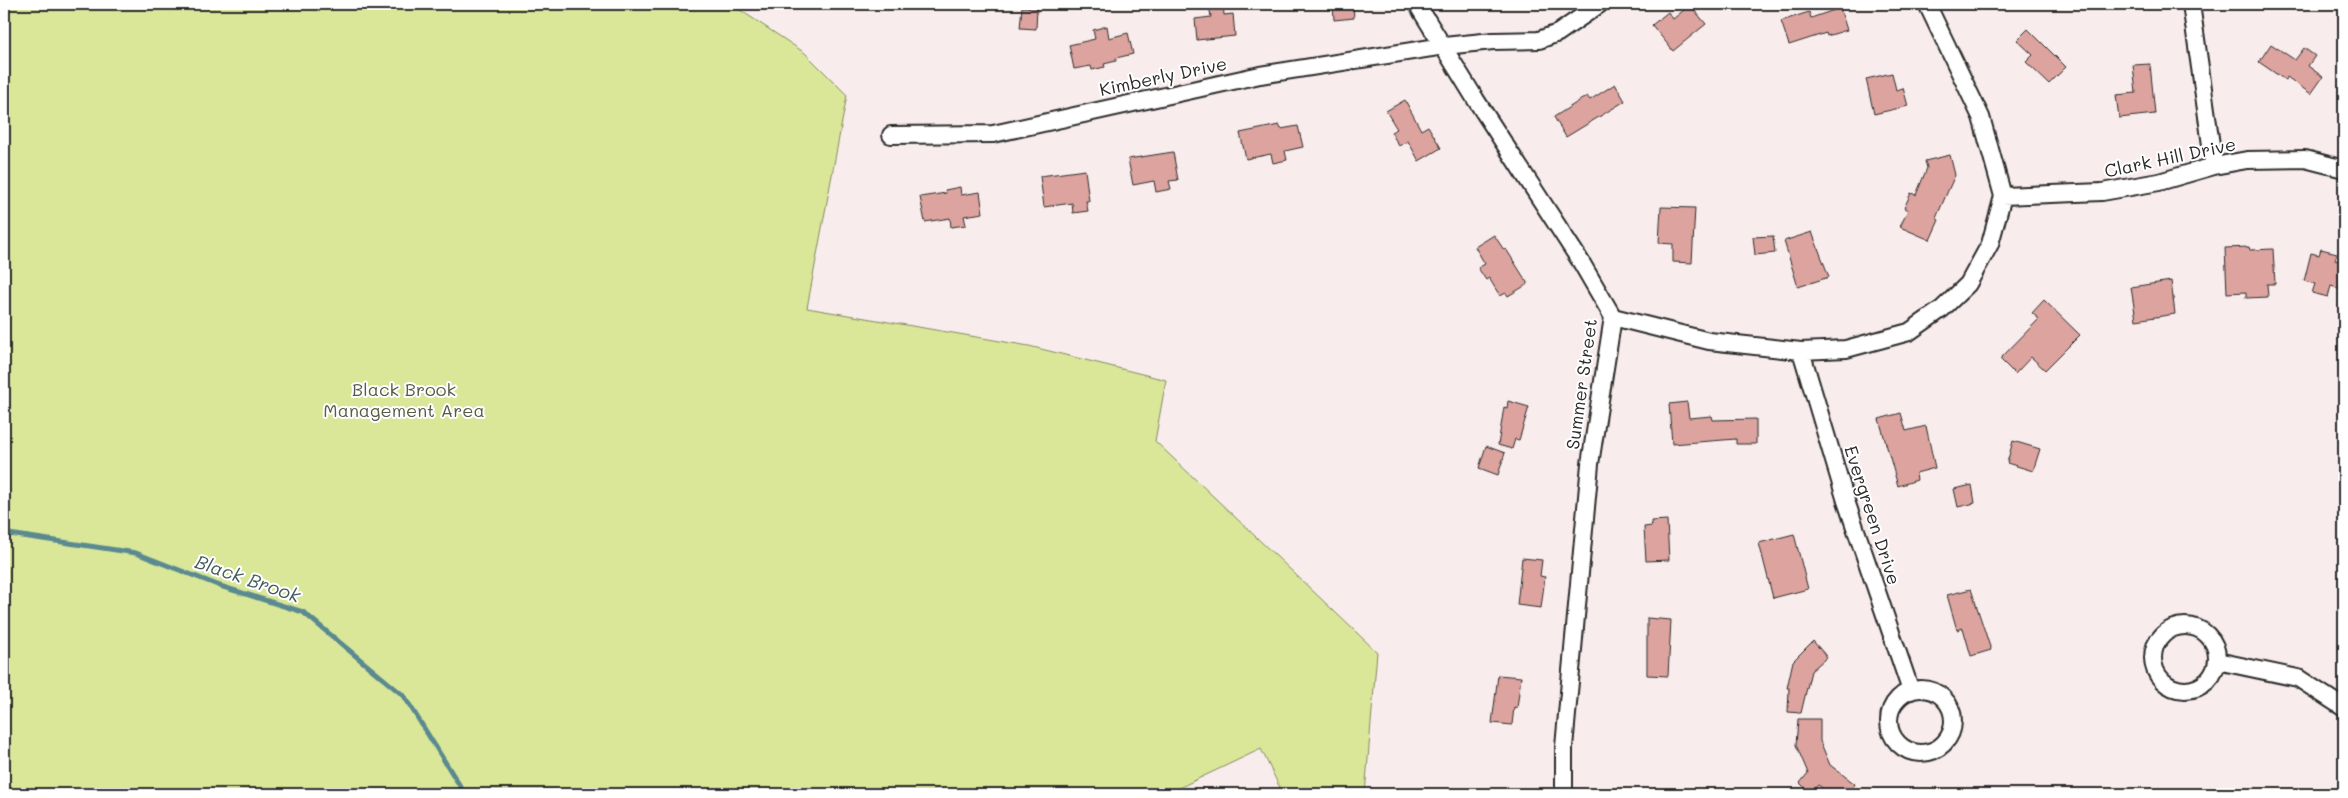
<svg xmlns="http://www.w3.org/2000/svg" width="2348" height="798" font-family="Mali,sans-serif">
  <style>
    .green { fill: #dae799; stroke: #828962 }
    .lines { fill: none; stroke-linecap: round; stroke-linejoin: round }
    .stream { stroke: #5a8a90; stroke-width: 5 }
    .building { fill: #dda39e; stroke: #2b2b2b }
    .minor-casing { stroke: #2b2b2b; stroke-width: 20 }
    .minor { stroke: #fff; stroke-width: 16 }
    .labels { text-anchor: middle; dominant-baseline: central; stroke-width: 4; stroke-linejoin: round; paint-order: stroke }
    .street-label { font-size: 18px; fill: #2b2b2b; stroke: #fff }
    .park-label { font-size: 18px; fill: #575a46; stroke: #fff }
    .water-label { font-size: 19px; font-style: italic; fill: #435b5e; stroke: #fff }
  </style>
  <rect width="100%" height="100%" fill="#f8edec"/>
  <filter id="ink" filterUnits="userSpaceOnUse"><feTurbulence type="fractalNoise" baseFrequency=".02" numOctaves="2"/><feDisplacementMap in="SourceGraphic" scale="10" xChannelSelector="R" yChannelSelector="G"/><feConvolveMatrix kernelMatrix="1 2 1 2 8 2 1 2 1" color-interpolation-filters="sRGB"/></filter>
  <g filter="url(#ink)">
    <!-- green -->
    <path class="green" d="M4 4H731L805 53 847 95 807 308 1029 346 1166 380 1155 441 1377 652 1365 794H1283L1261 749 1166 794H4Z"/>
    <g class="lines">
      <!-- stream -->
      <path class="stream" d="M4 529 9 534 136 553 220 586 303 612 404 696 465 794"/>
    </g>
    <!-- building -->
    <path class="building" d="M1223 4 1224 15 1233 14 1235 36 1197 40 1195 19 1211 17 1209 5Z
      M1333 4H1353L1354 18 1334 20Z
      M1690 5 1706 24 1673 51 1652 25 1668 12 1673 19Z
      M1022 7 1037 8 1036 29 1020 28Z
      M1840 8 1847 30 1827 36 1826 33 1789 45 1781 21 1809 12 1811 18Z
      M1107 26 1109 38 1128 33 1133 54 1116 58V61L1104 64 1105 67 1092 70 1091 66 1074 69 1069 45 1095 39 1093 30Z
      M2028 29 2066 67 2049 84 2026 62 2033 55 2017 40Z
      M2271 44 2295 60 2304 48 2315 56 2308 66 2323 77 2311 94 2287 77 2285 80 2259 62Z
      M2150 64 2155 114 2119 118 2116 95 2136 93 2133 65Z
      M1892 73 1896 90 1903 88 1908 106 1874 114 1866 79Z
      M1615 84 1625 101 1566 137 1554 117 1587 96 1590 100Z
      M1405 100 1421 130 1428 126 1441 148 1419 161 1408 141 1399 146 1391 132 1397 129 1386 111Z
      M1279 125 1281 129 1298 126 1303 147 1285 151 1287 160 1273 163 1271 154 1246 159 1240 133Z
      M1173 152 1178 180 1169 181 1171 189 1156 192 1154 181 1133 185 1128 159Z
      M1950 155 1955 175 1936 218 1939 220 1930 240 1900 227 1908 210 1904 208 1911 193 1916 195 1927 168 1925 161Z
      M1085 170 1089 201H1086L1088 211 1073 213 1072 203 1044 207 1040 176Z
      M960 187 961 195 980 192 983 213 964 216 966 225 951 227 950 218 925 222 920 197 946 193 945 190Z
      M1661 207 1695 208 1692 263 1673 262V244L1659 243Z
      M1812 232 1829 277 1798 287 1784 241Z
      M1494 235 1504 250 1506 249 1528 284 1508 296 1506 293 1500 296 1489 278 1486 280 1478 268 1485 264 1475 247Z
      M1773 236 1775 253 1755 255 1753 237Z
      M2249 247 2250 250 2273 249 2275 284H2267L2268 297 2246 298V292L2227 293 2225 248Z
      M2321 249 2337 253 2335 260 2344 262V290L2331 286 2328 297 2312 293 2315 284 2304 281 2311 253 2319 255Z
      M2171 281 2175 314 2136 320 2131 287Z
      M2044 300 2080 335 2045 370 2031 357 2015 374 2000 359 2039 319 2032 313Z
      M1508 401 1529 407 1519 440 1515 439 1512 449 1498 445 1504 407 1507 408Z
      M1687 402 1689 418 1712 416 1713 420 1756 419V444H1736V439L1672 444 1669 404Z
      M1901 413 1906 431 1926 426 1935 468 1916 473 1917 480 1898 486 1879 419Z
      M2013 441 2040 449 2033 471 2007 463Z
      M1486 446 1505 453 1498 475 1479 468Z
      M1972 485 1975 503 1958 507 1954 489Z
      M1667 520 1669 560 1646 561 1644 527 1652 526 1651 521Z
      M1794 534 1808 589 1773 598 1759 543Z
      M1522 558 1542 560 1540 576 1545 577 1541 608 1517 605Z
      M1971 589 1991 650 1971 656 1963 628 1957 630 1947 595Z
      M1647 618 1671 620 1668 676 1647 675Z
      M1813 641 1827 657 1811 671 1801 713 1788 712 1789 688H1787L1793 661Z
      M1498 675 1521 677 1517 708 1514 707 1512 725 1492 723Z
      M1798 719H1820V741L1830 765 1855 784 1849 794H1831L1818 785 1810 793 1800 783 1808 773 1796 745Z"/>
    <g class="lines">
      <defs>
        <path id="minor" d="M1417 4 1476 100 1581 262 1613 317 1590 464 1564 747V794
          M2191 4 2214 166
          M891 135 993 134 1260 75 1444 46 1493 41 1539 40 1558 33 1600 4
          M2003 196 2102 192 2159 182 2214 166 2247 160 2305 159 2344 169
          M1613 317 1709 341 1801 351 1846 349 1909 332 1942 309 1968 284 1990 244 2003 196 1981 117 1927 4
          M1801 351 1846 501 1911 691
          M2153 658a32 32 0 1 1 64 0a32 32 0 1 1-64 0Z
          M2217 661 2298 678 2344 708
          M1889 721a32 32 0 1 1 64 0a32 32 0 1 1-64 0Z"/>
      </defs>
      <!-- minor casing -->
      <use href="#minor" class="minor-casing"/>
      <!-- minor -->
      <use href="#minor" class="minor"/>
    </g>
  </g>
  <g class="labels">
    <!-- street labels -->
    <g class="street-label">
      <text transform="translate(1163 76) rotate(-12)">Kimberly Drive</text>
      <text transform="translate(2170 157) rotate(-12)">Clark Hill Drive</text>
      <text transform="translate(1581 384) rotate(-82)">Summer Street</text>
      <text transform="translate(1873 515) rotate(72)">Evergreen Drive</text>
    </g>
    <!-- park labels -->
    <g class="park-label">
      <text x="404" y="389">Black Brook<tspan x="404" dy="21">Management Area</tspan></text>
    </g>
    <!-- water labels -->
    <g class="water-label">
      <text transform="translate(248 578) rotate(19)">Black Brook</text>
    </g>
  </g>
  <!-- margin -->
  <rect width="2348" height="798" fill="none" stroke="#fff" stroke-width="20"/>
  <rect x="10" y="10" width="2328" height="778" fill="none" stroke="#2b2b2b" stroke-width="2" filter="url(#ink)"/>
</svg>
